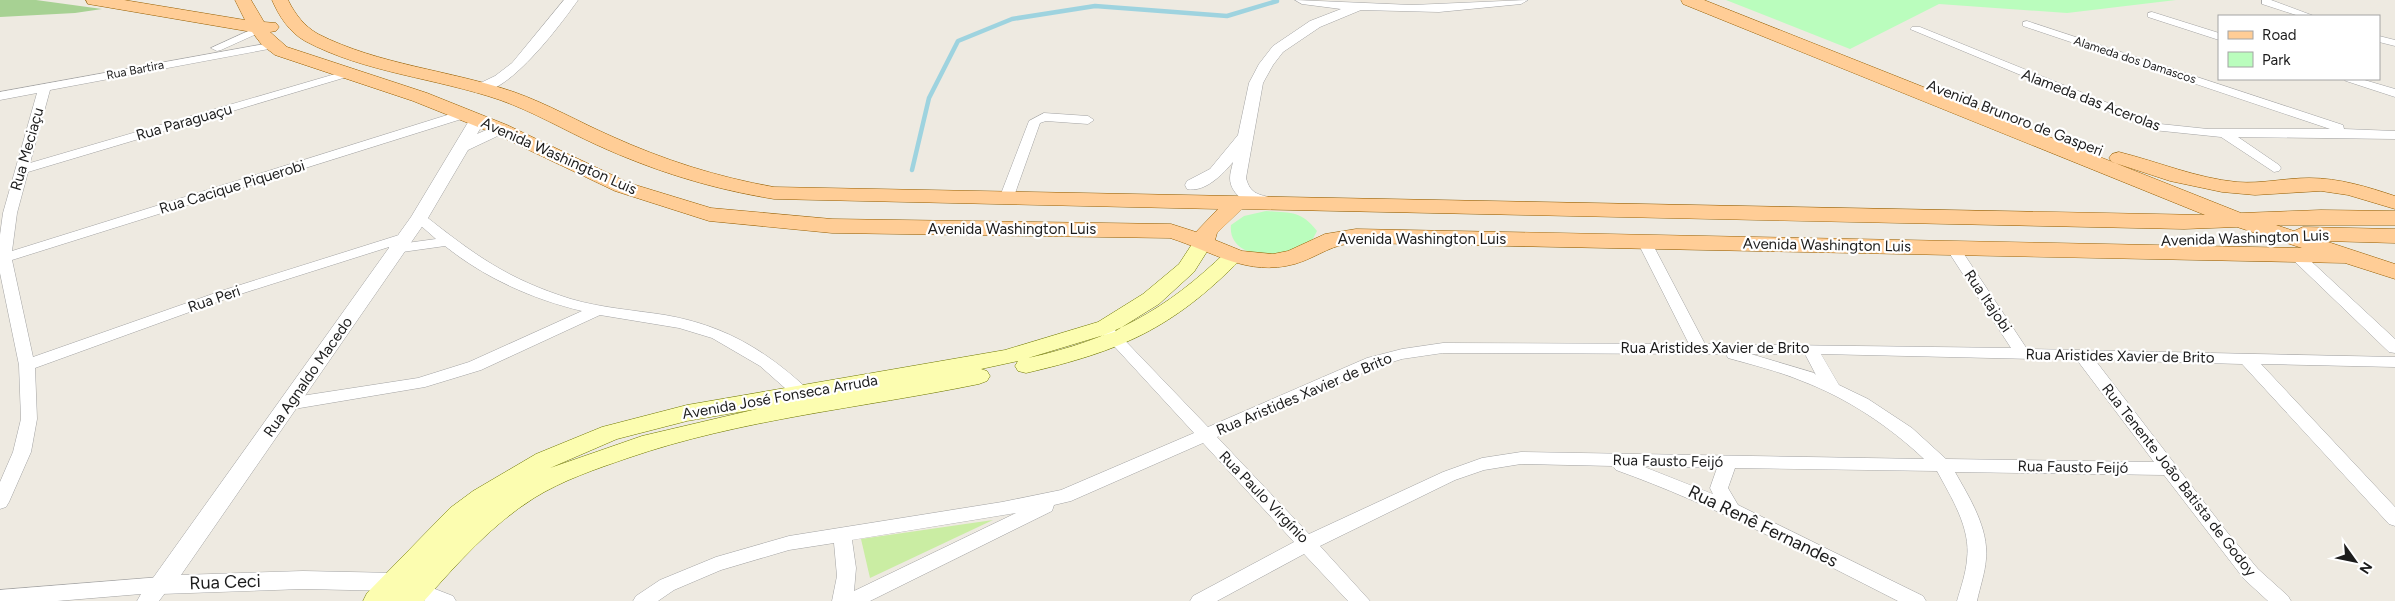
<svg xmlns="http://www.w3.org/2000/svg" width="2395" height="601" font-family="Figtree,sans-serif">
  <style>
    .grass { fill: #caeda3 }
    .forest { fill: #a7d193 }
    .park { fill: #bafdbd }
    .lines { fill: none; stroke-linecap: round; stroke-linejoin: round }
    .stream { stroke: #9ed3df; stroke-width: 4.5 }
    .minor-casing { stroke: #a3a3a3; stroke-width: 1 }
    .tertiary-casing { stroke: #a3a3a3; stroke-width: 1 }
    .secondary-casing { stroke: #6e7700; stroke-width: 1 }
    .primary-casing { stroke: #955e00; stroke-width: 1 }
    .minor { fill: #fff; fill-rule: evenodd }
    .tertiary { fill: #fff; fill-rule: evenodd }
    .secondary { fill: #fcfdb0; fill-rule: evenodd }
    .primary { fill: #ffcd96; fill-rule: evenodd }
    .labels { text-anchor: middle; dominant-baseline: central; stroke-width: 4.5; stroke-linejoin: round; paint-order: stroke }
    .far-street-label { font-size: 12px; fill: #1c1c1c; stroke: #fff }
    .street-label { font-size: 15px; fill: #1c1c1c; stroke: #fff }
    .near-street-label { font-size: 18px; fill: #1c1c1c; stroke: #fff }
  </style>
  <rect width="100%" height="100%" fill="#eeeae1"/>
  <!-- grass -->
  <path class="grass" d="M993 520 870 578 861 539Z"/>
  <!-- forest -->
  <path class="forest" d="M0 0H36L102 9 75 13 0 17Z"/>
  <!-- park -->
  <path class="park" d="M1726 0H2176L2067 13 1939 4 1850 49Z
    M1266 211C1290 213 1301 210 1317 231 1315 235 1312 241 1308 244 1288 262 1227 261 1231 225L1244 216Z"/>
  <g class="lines">
    <!-- stream -->
    <path class="stream" d="M912 170 929 98 958 41 1012 19 1095 6 1227 16 1277 1"/>
    <defs>
      <path id="minor" d="M2262 0H2271L2314 16H2299L2262 4Z
        M2152 12 2219 33V40L2148 17V13Z
        M2027 21 2343 125 2344 129 2395 131V139L2238 137 2279 165 2281 168 2279 171 2274 172 2221 137 2153 130 1910 29 1912 27H1920L2160 124 2208 129H2330L2023 26V22Z
        M259 26 263 27V31L221 50 217 51 211 48Z
        M2379 36 2395 40V46L2379 42Z
        M270 43 276 46 274 48 50 90 30 163 342 72H350L352 74 350 76 28 172 17 213 12 251 460 111 464 110 470 114 468 117 12 260 33 357 221 291 399 235H409L411 238 409 241 399 244 436 239 412 218 419 214 424 215C475 255 507 279 571 299 602 308 633 310 665 315 728 326 770 353 816 397L818 401 816 405H804L760 366 712 338 679 328 600 315 481 370 425 387 288 410 282 408 280 404 282 400 288 398 418 378 469 362 582 311C532 299 485 278 445 246L395 253 390 252 389 247 231 297 35 368 37 419 31 452 9 502 6 507 0 509V482L13 452 21 419 19 365 0 273V235L3 213 37 93 0 100V92Z
        M2344 79H2361L2395 89V97L2346 81Z
        M1044 113 1088 116 1094 120 1088 124 1046 121 1040 123 1013 199 1006 203 1001 202 999 199 1029 121Z
        M1645 239 1652 243 1705 344 2011 348 1946 248 1953 244 1958 245 2027 349 2395 357V367L2261 364 2395 507V526L2389 524 2242 364 2095 360 2227 532 2258 569 2288 596 2291 601H2268L2244 579 2164 475 1955 472C1969 497 1989 528 1986 559 1985 573 1980 587 1977 601H1957C1961 587 1966 573 1967 559 1971 528 1951 497 1937 471L1735 468 1728 488 1738 505 1923 596 1926 601H1898C1805 554 1714 505 1616 470L1613 466 1521 464 1484 470 1455 480 1320 546 1370 601H1348L1304 554 1217 601H1190L1193 596 1294 542 1203 443 1071 501 1054 505 1052 511 870 601H832L837 576 834 543 789 550 721 570 674 590 658 601H633L636 596 660 580 716 557 789 536 1002 502 1061 490 1194 433 1102 333 1099 330 1102 327H1112L1208 427 1367 358 1402 349 1443 343 1689 344 1638 243ZM1443 353 1726 354 1728 358C1753 365 1778 371 1802 381 1847 398 1889 426 1924 459L1521 452 1482 458 1443 472 1309 534 1217 437 1379 366 1402 359ZM1751 354H1805L1816 375 1814 373ZM1821 354 2077 360 2154 462 1946 459 1912 428 1868 399 1839 385ZM1642 466 1717 468 1710 488 1713 494ZM1016 513 854 591 856 568 852 540Z
        M2295 250 2300 251 2395 339V353L2389 352 2290 257 2288 254Z
        M161 577 168 580 171 585 159 601H137L141 594 57 601H0V590Z
        M417 582 453 596 456 601H425L410 595 407 590 410 585Z"/>
      <path id="tertiary" d="M564 0H578C561 24 505 100 474 92L472 89 474 86 495 76 512 63Z
        M1295 0 1412 5 1528 0 1521 4 1439 12 1361 10 1320 27 1283 52 1273 65 1263 83 1246 178C1252 202 1270 191 1279 204L1277 208C1260 212 1230 199 1230 178 1230 173 1232 167 1233 162 1223 174 1205 193 1187 189L1185 185 1187 181 1210 169 1238 135 1249 83 1259 64 1273 46 1310 21 1341 9 1302 4Z
        M478 114 486 119 477 134 500 124 508 129 506 132 468 150 428 218 181 575 303 571 396 573 410 577 414 584 410 591 402 593 396 591 303 589 161 594 153 592 149 585 153 578 411 217 470 119Z"/>
      <path id="secondary" d="M1203 236 1210 238 1213 242 1194 272 1159 304 1114 332 1028 358C1113 339 1165 311 1227 251L1234 249 1241 251 1244 255 1241 259C1172 329 1121 351 1026 373L1018 371 1015 366 1018 361 981 369 987 371 990 376 987 381 979 384C862 408 741 419 628 458 596 469 563 480 534 498 491 525 457 564 424 601H363L367 593 450 508 473 491 536 454 602 427 687 405 1005 350 1098 322 1143 294 1179 264 1196 238ZM757 409 642 436 550 468 617 439 687 421Z"/>
      <path id="primary" d="M86 0H124L245 20 235 0H251L264 22 276 23 279 27 276 31 270 32 287 47 427 93 507 125 629 183 711 208 832 219 1171 224 1196 232 1218 209 774 199C712 189 654 171 597 145 564 130 534 112 500 100 436 78 365 73 305 41 289 32 279 16 272 0H288C295 14 304 26 318 34 379 65 450 70 514 92 548 104 579 122 611 136 664 160 717 177 774 187L2205 215 1683 4 1681 0H1704L2241 213 2321 210 2395 211V225H2276L2294 231 2303 227 2395 229V243L2325 241 2395 264V279L2345 263 1360 243C1331 243 1321 256 1295 264 1247 277 1214 252 1170 238L832 233 709 221 615 191 493 133 413 101 275 55 262 45 252 32 94 5 88 4ZM1242 209 2184 229 2237 227 2302 248 1356 229 1325 234 1288 251 1273 254 1242 251 1215 240 1217 233Z
        M2119 152C2159 162 2196 178 2237 182 2261 184 2285 178 2309 178 2339 178 2368 187 2395 196V209L2348 195 2321 191 2255 195 2222 192 2170 181 2112 162 2109 158 2112 154Z"/>
    </defs>
    <!-- minor casing -->
    <use href="#minor" class="minor-casing"/>
    <!-- tertiary casing -->
    <use href="#tertiary" class="tertiary-casing"/>
    <!-- secondary casing -->
    <use href="#secondary" class="secondary-casing"/>
    <!-- primary casing -->
    <use href="#primary" class="primary-casing"/>
    <!-- minor -->
    <use href="#minor" class="minor"/>
    <!-- tertiary -->
    <use href="#tertiary" class="tertiary"/>
    <!-- secondary -->
    <use href="#secondary" class="secondary"/>
    <!-- primary -->
    <use href="#primary" class="primary"/>
  </g>
  <g class="labels">
    <!-- far-street labels -->
    <g class="far-street-label">
      <text transform="translate(2135 60) rotate(18)">Alameda dos Damascos</text>
      <text transform="translate(135 70) rotate(-11)">Rua Bartira</text>
    </g>
    <!-- street labels -->
    <g class="street-label">
      <text transform="translate(2091 100) rotate(21)">Alameda das Acerolas</text>
      <text transform="translate(2015 118) rotate(21)">Avenida Brunoro de Gasperi</text>
      <text transform="translate(184 122) rotate(-16)">Rua Paraguaçu</text>
      <text transform="translate(27 149) rotate(-74)">Rua Meciaçu</text>
      <text transform="translate(559 156) rotate(24)">Avenida Washington Luis</text>
      <text transform="translate(232 187) rotate(-17)">Rua Cacique Piquerobi</text>
      <text x="1012" y="229">Avenida Washington Luis</text>
      <text transform="translate(2245 238) rotate(-2)">Avenida Washington Luis</text>
      <text x="1422" y="239">Avenida Washington Luis</text>
      <text transform="translate(1827 245) rotate(1)">Avenida Washington Luis</text>
      <text transform="translate(214 299) rotate(-19)">Rua Peri</text>
      <text transform="translate(1988 301) rotate(56)">Rua Itajobi</text>
      <text x="1715" y="348">Rua Aristides Xavier de Brito</text>
      <text transform="translate(2120 356) rotate(1)">Rua Aristides Xavier de Brito</text>
      <text transform="translate(308 377) rotate(-55)">Rua Agnaldo Macedo</text>
      <text transform="translate(1304 394) rotate(-23)">Rua Aristides Xavier de Brito</text>
      <text transform="translate(780 397) rotate(-10)">Avenida José Fonseca Arruda</text>
      <text transform="translate(1668 461) rotate(1)">Rua Fausto Feijó</text>
      <text transform="translate(2073 467) rotate(1)">Rua Fausto Feijó</text>
      <text transform="translate(2179 480) rotate(52)">Rua Tenente João Batista de Godoy</text>
      <text transform="translate(1264 497) rotate(46)">Rua Paulo Virgínio</text>
    </g>
    <!-- near-street labels -->
    <g class="near-street-label">
      <text transform="translate(1763 526) rotate(26)">Rua Renê Fernandes</text>
      <text transform="translate(225 582) rotate(-2)">Rua Ceci</text>
    </g>
  </g>
  <!-- legend -->
  <rect x="2218" y="15" width="162" height="65" fill="#ffffff" stroke="#a4a4a4"/>
  <rect x="2228" y="31" width="25" height="8" fill="#ffcd96" stroke="#a4a4a4"/>
  <text x="2262" y="40" font-size="15" fill="#1c1c1c">Road</text>
  <rect x="2228" y="52" width="25" height="15" fill="#bafdbd" stroke="#a4a4a4"/>
  <text x="2262" y="65" font-size="15" fill="#1c1c1c">Park</text>
  <!-- north arrow -->
  <g transform="translate(2355 561) rotate(123)" stroke="#ffffff" stroke-width="4" paint-order="stroke">
  <path d="M0-4L9 19L0 12L-9 19Z" fill="#1c1c1c"/>
  <text y="-8" font-size="14" font-weight="bold" text-anchor="middle" fill="#1c1c1c">N</text>
  </g>
</svg>
